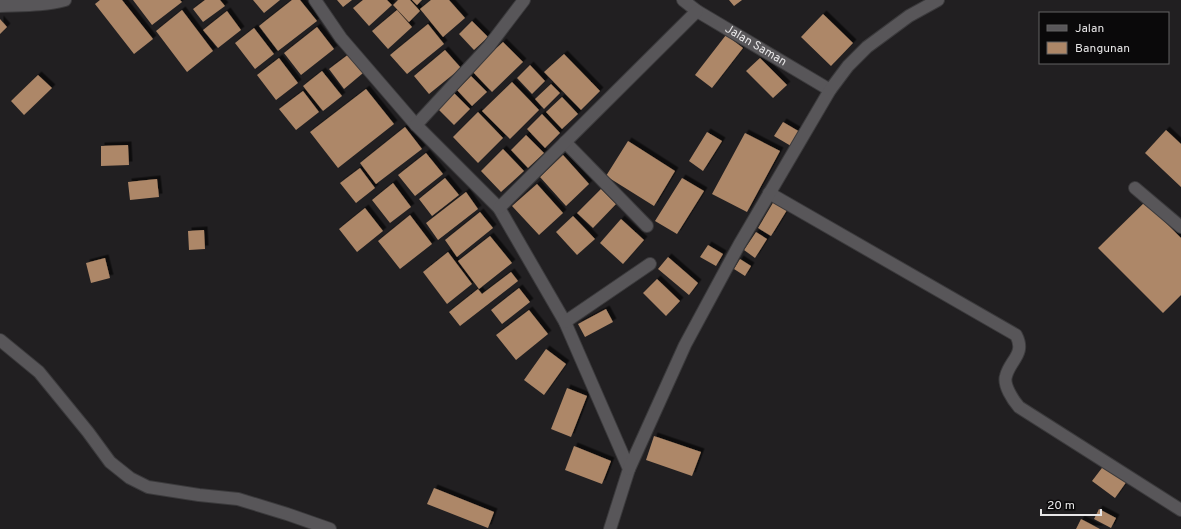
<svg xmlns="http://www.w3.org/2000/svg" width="1181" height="529" font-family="Overpass,sans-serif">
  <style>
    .building { fill: #ad8768; filter: url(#shadow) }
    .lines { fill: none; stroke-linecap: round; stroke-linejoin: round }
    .street-casing { stroke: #3b3a3c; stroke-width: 14 }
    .street { stroke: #585659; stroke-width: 12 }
    .labels { text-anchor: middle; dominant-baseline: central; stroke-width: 4; stroke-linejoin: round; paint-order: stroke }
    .street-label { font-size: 12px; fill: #e8e7e8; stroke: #0a090a }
  </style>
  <defs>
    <filter id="shadow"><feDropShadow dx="3.5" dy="-3.5" stdDeviation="0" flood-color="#0009"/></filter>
  </defs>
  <rect width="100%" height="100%" fill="#211f21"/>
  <!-- building -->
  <path class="building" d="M100 0H122L153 39 134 54 95 4Z
    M133 0H180L182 2 152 25Z
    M205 0H220L225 6 203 22 193 9Z
    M253 0H280L264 13Z
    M292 0H300L317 21 278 51 259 26Z
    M337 0H352L343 7Z
    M363 0H387L392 5 369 26 353 8Z
    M398 0H410L420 11 409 22 393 5Z
    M412 0H422L417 5Z
    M431 0H449L465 18 443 37 420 9Z
    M729 0H742L734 6Z
    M182 10 213 51 187 72 156 31Z
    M397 10 412 27 388 49 372 31Z
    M227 11 241 30 218 48 203 30Z
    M823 14 853 43 831 66 801 37Z
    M0 19 7 27 0 34Z
    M472 21 488 37 474 50 459 34Z
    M428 24 444 44 407 74 390 55Z
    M317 27 334 49 301 75 284 53Z
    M254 28 274 54 255 69 235 43Z
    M726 35 743 48 712 88 695 75Z
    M503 42 523 62 492 92 472 71Z
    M445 50 461 68 429 94 414 76Z
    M349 54 363 73 344 89 329 69Z
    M564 54 600 91 581 110 544 72Z
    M279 58 298 83 276 100 257 75Z
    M760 58 787 85 773 98 746 71Z
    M530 65 545 81 532 94 517 78Z
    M322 71 342 96 323 111 303 86Z
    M38 75 52 88 24 115 11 101Z
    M471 76 487 92 472 106 457 90Z
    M512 82 539 110 510 139 482 111Z
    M551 84 560 93 544 109 535 99Z
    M366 89 394 124 338 168 310 132Z
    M303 91 319 112 296 130 279 109Z
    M453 92 470 109 454 125 437 108Z
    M562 97 578 114 562 129 546 112Z
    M478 112 503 138 478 163 453 137Z
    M542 114 560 133 545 148 527 129Z
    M783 122 800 132 791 146 774 136Z
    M405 127 422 149 376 184 360 163Z
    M1166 130 1181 144V187L1145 153Z
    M707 132 722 141 703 171 689 161Z
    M745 133 780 151 747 212 712 194Z
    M526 135 544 153 528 168 511 150Z
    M628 141 675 171 654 206 606 176Z
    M128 145 129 165 101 166V146Z
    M503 149 524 171 501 192 481 171Z
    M426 153 443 174 415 196 398 175Z
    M563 155 589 184 566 206 540 177Z
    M360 168 375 188 356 203 340 183Z
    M445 178 459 195 432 216 419 199Z
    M682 178 704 191 677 234 655 221Z
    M157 179 159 197 130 200 128 182Z
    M393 183 411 207 390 223 372 200Z
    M537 184 563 213 539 235 512 206Z
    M601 189 616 204 593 228 577 213Z
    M466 192 478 209 438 240 426 223Z
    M774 201 787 210 771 236 758 228Z
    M1145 202 1181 238V295L1163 313 1098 248Z
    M365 208 383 231 357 252 339 229Z
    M480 212 493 228 457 257 445 240Z
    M410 215 432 244 400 269 378 241Z
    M573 216 595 239 577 255 556 232Z
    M621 219 644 240 623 264 600 243Z
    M204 230 205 249 189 250 188 231Z
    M756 232 767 239 755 258 744 250Z
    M490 236 512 263 479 289 458 261Z
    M708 245 723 254 716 266 700 257Z
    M448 252 472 284 447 304 423 272Z
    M668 257 698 283 689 295 658 269Z
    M105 258 110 278 91 283 86 263Z
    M740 259 751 266 745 276 734 269Z
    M511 272 518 281 460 326 449 312 478 289 482 294Z
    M657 279 680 301 666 316 643 293Z
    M519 288 530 302 502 324 491 310Z
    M606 309 613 322 585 337 578 324Z
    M529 310 548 334 516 360 496 335Z
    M546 349 566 364 544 395 524 380Z
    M567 388 587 396 571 437 551 429Z
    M654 436 701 452 692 476 646 460Z
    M574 446 611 461 602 484 565 470Z
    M1105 464 1127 481 1115 498 1092 481Z
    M434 488 494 512 488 528 427 504Z
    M1099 509 1116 518 1111 528 1094 519Z
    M1081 519 1100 529H1076Z"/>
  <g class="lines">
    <defs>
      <g id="street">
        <path d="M315 0 341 38 416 125 499 208 565 322 629 469 610 529"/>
        <path id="s1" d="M683 0 697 11 830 90"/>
        <path d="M0 6C21 5 44 6 65 0"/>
        <path d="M416 125 489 46 524 0"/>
        <path d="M565 142 647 226"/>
        <path d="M1135 188 1181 227"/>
        <path d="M769 193 1016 335C1026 354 1010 360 1006 376 1003 385 1013 400 1019 407L1181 510"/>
        <path d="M499 208 697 11"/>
        <path d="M565 322 650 264"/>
        <path d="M0 340 39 372 88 432 110 462 130 478 148 487 199 495 238 499 287 514 330 529"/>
        <path d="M629 469 685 345 739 245 830 90 848 66 867 47 909 16 938 0"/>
      </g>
    </defs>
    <!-- street casing -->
    <use href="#street" class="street-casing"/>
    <!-- street -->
    <use href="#street" class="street"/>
  </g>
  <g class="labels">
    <!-- street labels -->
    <g class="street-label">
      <text stroke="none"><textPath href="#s1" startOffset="86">Jalan Saman</textPath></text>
    </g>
  </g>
  <!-- legend -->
  <rect x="1039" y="12" width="130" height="52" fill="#0a090a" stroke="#636263"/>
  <rect x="1047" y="25" width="20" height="6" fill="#585659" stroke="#636263"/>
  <text x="1075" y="32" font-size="12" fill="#e8e7e8">Jalan</text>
  <rect x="1047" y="42" width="20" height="12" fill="#ad8768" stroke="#636263"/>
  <text x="1075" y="52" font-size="12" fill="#e8e7e8">Bangunan</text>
  <!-- scale -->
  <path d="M1041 509v6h60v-6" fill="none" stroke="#e8e7e8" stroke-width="2"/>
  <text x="1047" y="509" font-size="12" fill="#e8e7e8" stroke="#0a090a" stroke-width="3" paint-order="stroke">20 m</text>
</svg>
